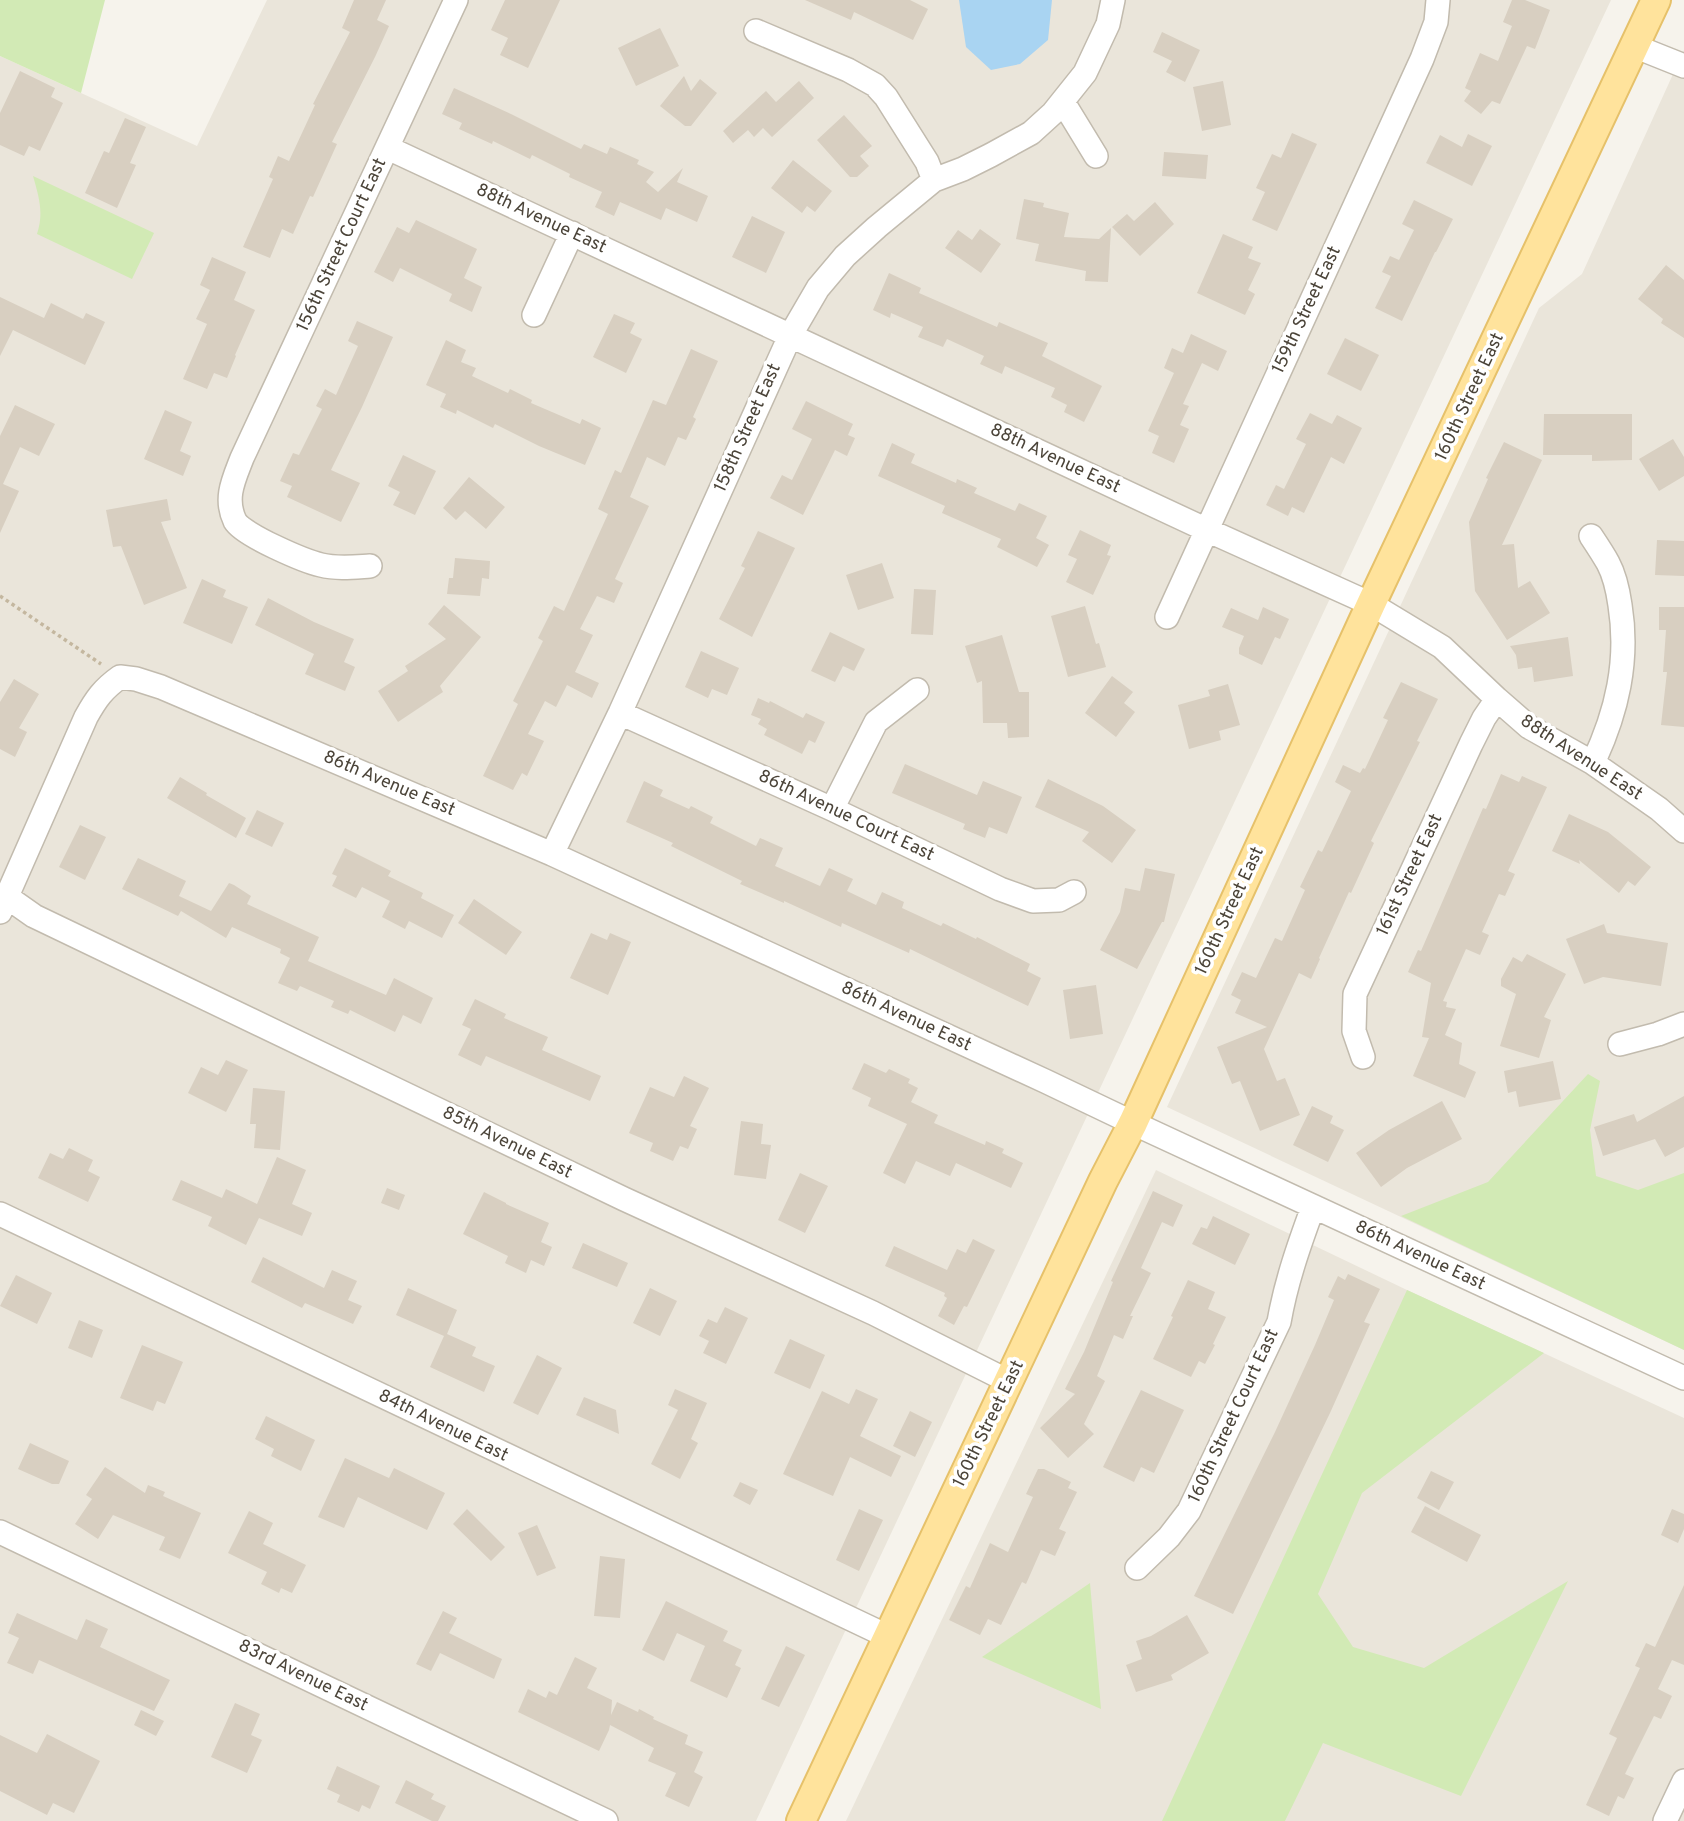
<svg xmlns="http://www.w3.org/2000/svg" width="1684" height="1821" font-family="Overpass,sans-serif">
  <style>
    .residential { fill: #eae5da }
    .green { fill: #d2eab5 }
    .water { fill: #a9d4f2 }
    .building { fill: #d8cfc1 }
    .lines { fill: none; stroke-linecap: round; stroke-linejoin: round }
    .minor-casing { stroke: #c2bbae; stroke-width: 26 }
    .major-casing { stroke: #e6c16a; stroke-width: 32 }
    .path { stroke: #c4b79f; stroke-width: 3.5; stroke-dasharray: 3.5 3.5; stroke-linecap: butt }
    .minor { stroke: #fff; stroke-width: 23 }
    .major { stroke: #ffe39c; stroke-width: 28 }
    .labels { text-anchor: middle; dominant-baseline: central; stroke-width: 7; stroke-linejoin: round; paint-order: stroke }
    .street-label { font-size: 18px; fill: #4b4439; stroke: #fff }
  </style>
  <rect width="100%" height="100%" fill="#f6f3ec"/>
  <!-- residential -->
  <path class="residential" d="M267 0H1611L756 1821H0V56L197 146Z
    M1684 50V1350L1167 1107 1539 308 1582 274Z
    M1156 1170 1407 1290 1684 1418V1821H846Z"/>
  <!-- green -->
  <path class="green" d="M0 0H105L81 93 0 56Z
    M33 176 154 233 132 279 37 234C44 213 39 197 33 176Z
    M1588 1074 1600 1081 1590 1130 1596 1176 1638 1190 1684 1173V1350L1401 1216 1488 1182Z
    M1407 1290 1544 1353 1362 1493 1318 1594 1353 1647 1424 1668 1568 1581 1461 1796 1323 1743 1285 1821H1162Z
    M1090 1583 1101 1709 982 1657Z"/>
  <!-- water -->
  <path class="water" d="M959 0H1052L1048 40 1020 64 991 70 966 47Z"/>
  <!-- building -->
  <path class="building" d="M354 0H386L377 20 389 26 375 57 332 142 337 144 313 197 310 196 293 234 282 229 270 258 243 247 273 179 269 177 278 156 289 161 315 105 313 104 350 32 342 28Z
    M505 0H560L528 68 500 55 508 38 491 30Z
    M805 0H910L928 9 913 40 854 12 851 20Z
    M1512 0H1525L1550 10 1535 49 1527 46 1500 104 1492 101 1481 114 1464 101 1471 91 1465 88 1480 53 1498 61 1512 26 1503 22Z
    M660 28 679 66 636 86 618 48Z
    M1162 32 1200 50 1185 82 1166 72 1172 61 1153 52Z
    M20 71 55 88 51 97 63 103 40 151 29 146 24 156 0 145V113Z
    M684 76 691 91 700 79 717 93 691 126H685L660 106Z
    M799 81 814 98 772 137 763 128 754 137 748 130 733 143 723 131 766 91 776 102Z
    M1223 81 1231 125 1202 131 1193 87Z
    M454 88 511 114 581 149 584 144 607 154 610 147 639 160 637 164 654 172 646 182 658 192 683 168 677 182 708 196 697 222 666 208 661 220 620 202 614 216 595 207 602 192 569 177 570 174 532 155 530 159 493 141 492 144 459 129 462 123 442 114Z
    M844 115 872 146 860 156 869 166 857 177H850L817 140Z
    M125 118 146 127 130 163 136 165 117 208 85 193 104 151 109 153Z
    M1292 133 1317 144 1277 231 1252 220 1265 192 1256 188 1272 154 1281 158Z
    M1468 134 1492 146 1472 186 1426 163 1440 135 1462 147Z
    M1164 152 1208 155 1206 179 1162 176Z
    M793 160 832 191 815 212 807 206 802 213 771 188Z
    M1024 199 1044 203 1043 207 1069 213 1064 237 1099 239 1111 228 1108 282 1085 281 1086 271 1035 261 1039 244 1016 239Z
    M1414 200 1453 219 1436 252H1435L1402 321 1375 308 1391 276 1382 272 1390 256 1399 260 1414 230 1402 224Z
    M1155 202 1174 224 1140 256 1112 227 1127 214 1134 221Z
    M752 216 785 232 766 273 732 257Z
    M416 220 477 249 464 278 482 287 472 312 449 301 452 294 400 268 393 282 374 272 397 227 409 233Z
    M980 229 1001 244 981 273 945 248 958 230 972 240Z
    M1223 234 1253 247 1248 258 1261 263 1248 290 1255 294 1245 315 1197 293Z
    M212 257 246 272 234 300 255 310 235 355 236 356 227 378 214 373 207 389 183 379 207 324 196 319 210 290 200 285Z
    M1666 265 1684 280V338L1661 323 1663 319 1638 299Z
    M889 273 921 288 919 293 997 327 999 322 1048 343 1042 356 1102 386 1084 422 1064 412 1067 405 1051 397 1055 388 1005 366 1002 374 980 364 984 356 947 339 943 347 918 337 923 327 891 313 890 318 873 310Z
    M0 297 44 318 51 303 83 319 86 313 105 322 85 365 13 330 0 356Z
    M614 314 635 323 630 333 642 339 626 373 593 357Z
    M357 321 393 337 362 407 331 470 360 483 341 522 287 497 292 486 280 481 293 453 299 455 322 409 316 406 325 389 336 395 358 346 348 341Z
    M1191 334 1227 351 1218 371 1202 363 1183 404 1189 406 1180 425 1189 429 1174 463 1152 453 1159 436 1148 431 1174 373 1164 368 1172 348 1183 353Z
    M1345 338 1379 355 1361 391 1327 374Z
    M446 340 466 350 461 362 476 368 472 376 508 393 510 389 532 400 531 403 580 424 582 419 601 428 585 465 539 446 495 424 493 428 457 410 456 414 440 407 446 394 426 385Z
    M691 349 718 361 693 417 696 419 686 440 678 437 665 466 647 457 630 497 649 506 615 579 623 583 614 603 597 596 580 629 593 635 575 672 599 683 592 698 567 685 556 707 545 701 528 734 544 741 527 776 522 773 513 790 483 776 518 704 513 701 543 641 538 638 554 606 564 611 608 514 598 509 615 470 621 473 653 400 666 405Z
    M806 401 853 424 848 435 855 438 847 456 835 450 803 515 770 498 782 475 792 480 812 439 792 429Z
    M15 405 55 424 39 456 20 447 3 484 19 491 0 533V436Z
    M165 410 192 422 180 451 191 456 183 476 144 459Z
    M1310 413 1332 424 1337 415 1362 428 1344 464 1331 457 1304 513 1292 507 1288 516 1266 505 1276 485 1284 489 1306 444 1296 439Z
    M1544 414H1632V460L1592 461V455H1543Z
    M1673 439 1684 457V476L1659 491 1639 459Z
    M1504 442 1542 460 1502 545 1514 544 1518 588 1530 581 1550 613 1507 640 1475 591 1469 522 1488 479 1486 478Z
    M892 443 915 454 911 463 956 483 957 479 977 488 974 493 1015 511 1019 503 1047 516 1036 538 1049 545 1037 567 997 547 1001 539 942 513 945 506 878 476Z
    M403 455 436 471 415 515 393 505 400 492 388 486Z
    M469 477 505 507 486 529 465 511 456 520 443 508Z
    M167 499 171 520 161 522 187 588 144 605 121 546 113 547 106 510Z
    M1080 530 1111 545 1107 555 1111 556 1093 595 1066 582 1077 559 1068 555Z
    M758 531 795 548 752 637 719 619 745 568 741 566Z
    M1657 540 1684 541V576L1655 575Z
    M455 558 490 561 489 579 482 578 480 596 447 594 449 578H453Z
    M882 563 894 598 858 610 846 575Z
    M202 579 226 590 223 597 248 607 232 644 183 623Z
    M914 589 936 590 933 635 911 634Z
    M268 598 314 622 354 639 344 662 355 667 345 691 305 674 314 654 255 625Z
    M444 605 481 637 440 686 443 692 398 722 378 691 408 671 405 666 446 639 428 624Z
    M1085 606 1096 644 1099 643 1106 667 1068 677 1051 616Z
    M1263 607 1289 619 1280 639 1275 637 1262 665 1239 654V648L1244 636 1222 627 1231 608 1258 620Z
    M1659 607H1684V727L1661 725 1667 672H1663L1666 630H1659Z
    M830 632 865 649 854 671 843 666 835 682 811 671Z
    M1002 635 1019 692H1029V737L1008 738 1007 723H983L982 681 977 683 965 646Z
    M1568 637 1573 676 1534 682 1532 667 1518 669 1516 655 1510 646Z
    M701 651 739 668 727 695 712 689 708 698 685 687Z
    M1112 676 1133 692 1124 703 1135 712 1116 737 1085 713Z
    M14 679 39 694 19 728 27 732 15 757 0 749V702Z
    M1401 682 1438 699 1417 741 1420 742 1371 841 1374 843 1351 893 1349 892 1319 958 1320 959 1311 979 1299 973 1264 1049 1277 1081 1285 1078 1300 1115 1260 1131 1240 1081 1232 1084 1217 1047 1267 1027 1235 1013 1241 1000 1231 995 1242 972 1256 978 1275 938 1282 941 1305 890 1300 887 1318 850 1322 852 1351 791 1335 782 1343 765 1360 773 1363 768 1365 769 1388 720 1383 718Z
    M1228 684 1240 725 1219 731 1221 740 1189 749 1178 705 1210 696 1208 690Z
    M758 698 769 703 770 701 803 718 806 713 825 722 815 743 809 740 802 754 764 735 767 729 758 724 761 719 751 715Z
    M905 764 977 795 983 781 1022 797 1007 834 989 827 985 838 963 829 965 824 892 793Z
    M1501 774 1519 782 1522 776 1547 787 1508 871 1515 874 1505 896 1499 894 1482 932 1489 935 1480 955 1466 949 1443 1001 1447 1002 1446 1007 1456 1009 1445 1035 1462 1043 1459 1064 1476 1072 1465 1098 1413 1076 1429 1038 1422 1037 1431 983 1408 972 1418 950 1421 951 1483 808 1486 809Z
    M180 777 207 793 206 795 246 818 236 838 167 798Z
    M1048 779 1103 806 1136 830 1112 863 1082 841 1089 832 1035 807Z
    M644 781 663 790 660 796 689 809 691 806 713 817 710 823 756 846 760 838 783 848 775 866 820 886 829 868 853 879 847 891 876 905 882 892 904 902 902 908 941 926 943 923 976 939 977 937 1030 964 1027 971 1041 978 1028 1006 910 949 909 953 842 923 841 927 784 901V903L740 884 742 881 671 846 673 843 626 822Z
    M257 810 284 823 272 847 245 834Z
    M1569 814 1608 832 1651 867 1635 886 1628 881 1619 893 1579 860 1580 864 1552 851Z
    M80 825 106 837 85 880 59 867Z
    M345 848 391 871 388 876 423 893 421 898 454 915 442 938 409 921 405 929 382 917 390 901 362 887 356 898 332 886 337 876 332 874Z
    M138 858 186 881 179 896 211 911 229 883 234 885 251 896 247 904 319 937 308 961 386 995 394 978 433 998 421 1024 403 1015 395 1032 350 1010 348 1014 331 1007 334 1001 300 986 297 991 278 983 290 958 280 953 281 949 232 927 226 938 181 911 178 916 122 889Z
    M1145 868 1175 874 1164 922H1162L1137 969 1100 950 1120 912 1125 888 1140 891Z
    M474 899 522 932 506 955 458 923Z
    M1604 924 1607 933 1668 943 1661 986 1603 977 1584 984 1566 939Z
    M591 933 607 940 610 933 631 942 608 995 570 978Z
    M1527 954 1566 974 1544 1017 1551 1020 1539 1058 1500 1046 1516 994 1501 986V979L1513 957 1522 962Z
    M1096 985 1103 1034 1070 1039 1063 990Z
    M475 999 506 1014 504 1018 548 1037 542 1050 601 1076 590 1101 486 1056 481 1066 458 1055 471 1029 462 1025Z
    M226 1060 248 1070 226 1112 188 1093 201 1067 218 1075Z
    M1553 1061 1561 1099 1519 1107 1516 1091 1508 1093 1504 1071Z
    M864 1063 886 1073 889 1069 910 1079 908 1083 918 1088 911 1102 938 1115 934 1123 985 1145 986 1141 1004 1149 1002 1153 1023 1163 1011 1188 956 1163 950 1176 916 1161 905 1184 883 1173 907 1124 868 1106 871 1098 852 1089Z
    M684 1076 709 1088 690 1126 697 1129 688 1149 680 1146 673 1161 650 1151 653 1143 629 1133 650 1087 674 1097Z
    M253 1088 285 1091 280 1150 254 1148 256 1124H250Z
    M1684 1096V1147L1665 1157 1655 1139 1603 1156 1594 1127 1634 1114 1637 1122Z
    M1442 1101 1462 1139 1407 1168 1381 1187 1356 1153 1389 1130Z
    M1312 1106 1333 1116 1330 1123 1344 1130 1328 1162 1293 1145Z
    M741 1121 763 1124 761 1144 771 1145 766 1179 734 1175Z
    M69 1148 93 1160 88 1171 100 1177 88 1202 38 1178 50 1153 63 1159Z
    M277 1157 306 1170 292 1204 312 1213 302 1236 259 1218 246 1245 208 1226 212 1217 172 1200 181 1180 222 1198 226 1189 257 1204Z
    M800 1173 828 1186 805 1233 778 1220Z
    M387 1188 405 1195 399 1210 381 1203Z
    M1153 1191 1183 1205 1173 1227 1162 1222 1141 1268 1151 1273 1130 1316H1133L1123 1339 1114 1335 1097 1376 1105 1381 1084 1424 1094 1434 1068 1458 1040 1428 1075 1394 1065 1389 1084 1352 1113 1282 1111 1281Z
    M484 1192 506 1203V1204L549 1223 541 1242 552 1247 544 1266 531 1260 526 1273 505 1263 508 1256 463 1234Z
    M1213 1216 1250 1234 1235 1265 1192 1244 1201 1227 1207 1229Z
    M973 1239 995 1250 967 1307 964 1306 954 1325 938 1316 947 1298 944 1296 945 1293 885 1266 894 1246 947 1270 957 1249 966 1253Z
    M583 1243 628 1263 617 1287 572 1268Z
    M263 1257 324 1288 332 1270 357 1281 348 1300 362 1306 353 1324 305 1303 302 1308 251 1282Z
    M1348 1274 1380 1289 1364 1322 1370 1324 1330 1413 1233 1614 1194 1596 1275 1432 1315 1345 1334 1300 1328 1297 1338 1276 1345 1280Z
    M16 1275 52 1293 37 1324 0 1306Z
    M1188 1280 1215 1292 1208 1309 1226 1317 1213 1344 1215 1345 1205 1364 1199 1361 1191 1377 1153 1359 1173 1317 1171 1316Z
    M408 1288 457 1310 447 1334 476 1347 472 1356 495 1366 484 1392 430 1367 444 1336 396 1315Z
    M650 1288 677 1301 660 1336 633 1323Z
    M725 1307 748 1318 726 1364 703 1353 709 1341 699 1336 708 1319 717 1323Z
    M79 1320 103 1330 92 1358 68 1348Z
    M790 1339 825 1355 810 1389 774 1373Z
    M142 1345 183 1362 165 1404 157 1401 153 1411 120 1398Z
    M537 1355 562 1368 538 1415 513 1403Z
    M675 1389 707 1403 691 1439 698 1443 680 1479 651 1464 678 1410 668 1405Z
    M856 1389 878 1399 860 1436 901 1456 891 1477 850 1457 833 1496 783 1474 822 1391 849 1404Z
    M1141 1390 1184 1410 1154 1473 1141 1467 1134 1482 1103 1467Z
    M584 1397 616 1410 619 1434 576 1415Z
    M910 1411 932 1422 915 1457 893 1446Z
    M266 1416 315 1440 301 1471 271 1456 274 1449 255 1439Z
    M30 1443 69 1461 59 1484H52L18 1469Z
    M345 1458 389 1478 394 1468 445 1493 427 1530 358 1497 344 1528 318 1517Z
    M105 1467 145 1493 148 1485 165 1492 163 1496 201 1513 180 1559 159 1550 165 1537 113 1515 98 1539 75 1524 92 1499 86 1495Z
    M1038 1469H1044L1071 1482 1068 1488 1077 1492 1059 1529 1066 1532 1055 1556 1041 1550 1026 1584 1022 1582 1001 1625 988 1619 980 1635 949 1620 966 1586 970 1588 990 1543 1008 1552 1033 1497 1026 1494Z
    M1431 1471 1454 1482 1439 1510 1417 1498Z
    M740 1482 758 1490 750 1505 733 1496Z
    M1425 1506 1481 1535 1467 1562 1411 1532Z
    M467 1509 505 1547 491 1561 453 1524Z
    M859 1509 883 1520 859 1571 836 1560Z
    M1672 1509 1684 1514V1529L1678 1543 1661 1535Z
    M249 1511 273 1523 263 1544 306 1565 292 1593 281 1588 279 1593 261 1584 267 1572 228 1553Z
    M537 1525 556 1568 537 1576 518 1533Z
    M600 1556 625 1559 620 1618 594 1616Z
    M1684 1585V1665L1672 1660 1658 1689 1672 1696 1661 1719 1654 1716 1625 1774 1634 1778 1624 1799 1618 1796 1609 1816 1586 1805 1617 1738 1609 1734 1640 1668 1635 1666 1646 1643 1655 1647Z
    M666 1601 728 1631 723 1641 742 1650 735 1665 741 1668 727 1698 690 1681 705 1646 677 1633 664 1661 642 1650Z
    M443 1611 457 1618 449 1633 502 1659 494 1679 440 1653 431 1671 416 1664Z
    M17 1613 77 1640 86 1619 108 1629 100 1647 170 1680 154 1711 39 1660 33 1674 7 1663 19 1638 8 1633Z
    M1187 1615 1209 1653 1171 1675 1173 1680 1136 1692 1126 1665 1142 1659 1136 1641 1151 1636Z
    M786 1646 805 1655 779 1707 761 1699Z
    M575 1657 597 1668 587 1688 612 1700 611 1715 617 1702 638 1712 639 1709 654 1717 653 1719 688 1735 685 1744 703 1752 694 1772 703 1777 689 1807 665 1796 676 1773 648 1761 654 1748 610 1725 609 1730 599 1751 518 1712 528 1689 546 1698 549 1691 557 1695Z
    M235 1703 260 1714 251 1735 262 1740 247 1773 211 1757Z
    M141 1710 164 1721 156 1736 134 1725Z
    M47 1734 100 1761 74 1813 53 1803 47 1815 0 1791V1735L37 1753Z
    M337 1766 380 1786 370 1809 362 1805 359 1812 337 1802 340 1795 327 1789Z
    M406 1780 434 1794 431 1799 446 1806 438 1821H432L395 1803Z"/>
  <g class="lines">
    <defs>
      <path id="minor" d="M756 31 848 70 875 85 886 97 927 162 934 180
        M1634 46 1684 66
        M1063 102 1096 156
        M388 148 1207 530 1371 604 1442 647 1497 699 1529 727 1593 763 1659 809 1684 831
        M534 315 572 233
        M1591 536C1597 545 1603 554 1608 563 1615 576 1618 591 1620 605 1629 661 1617 712 1593 763
        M370 566C354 567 337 569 321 565 304 561 243 535 235 521 224 498 234 479 242 458L456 0
        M1167 617 1422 59 1436 22 1438 0
        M620 713 832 809 1000 889 1033 901 1059 900 1074 892
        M832 809 876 722 917 690
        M552 854 620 713 790 336 818 288 845 256 877 227 934 180 963 169 991 155 1031 133 1053 113 1085 73 1108 24 1113 0
        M7 897 34 916 624 1199 873 1313 1010 1382
        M0 912 86 717C96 699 103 689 120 677L136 679 161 687 552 854 1045 1081 1133 1123 1684 1378
        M1620 1044 1658 1034 1684 1024
        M1363 1057 1354 1031 1355 994 1471 744 1484 718 1497 699
        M0 1214 887 1636
        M0 1532 606 1821
        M1137 1568 1169 1537 1189 1511 1279 1322C1286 1282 1299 1245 1313 1207
        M1665 1821 1684 1781"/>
      <path id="major" d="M801 1821 1103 1181 1133 1123 1371 604 1656 0"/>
    </defs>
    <!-- minor casing -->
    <use href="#minor" class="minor-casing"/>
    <!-- major casing -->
    <use href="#major" class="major-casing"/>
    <!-- path -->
    <path class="path" d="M0 596 101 664"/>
    <!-- minor -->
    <use href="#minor" class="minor"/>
    <!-- major -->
    <use href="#major" class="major"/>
  </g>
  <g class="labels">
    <!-- street labels -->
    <g class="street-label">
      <text transform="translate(541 219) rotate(25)">88th Avenue East</text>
      <text transform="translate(342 245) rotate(-65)">156th Street Court East</text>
      <text transform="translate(1307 310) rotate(-65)">159th Street East</text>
      <text transform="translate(1470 397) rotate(-65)">160th Street East</text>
      <text transform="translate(748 428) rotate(-66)">158th Street East</text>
      <text transform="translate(1055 459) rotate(25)">88th Avenue East</text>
      <text transform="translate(1581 758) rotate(33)">88th Avenue East</text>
      <text transform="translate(389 784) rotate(23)">86th Avenue East</text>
      <text transform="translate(846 816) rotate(25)">86th Avenue Court East</text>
      <text transform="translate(1410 875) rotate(-65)">161st Street East</text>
      <text transform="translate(1230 911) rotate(-65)">160th Street East</text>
      <text transform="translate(906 1017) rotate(25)">86th Avenue East</text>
      <text transform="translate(507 1143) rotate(26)">85th Avenue East</text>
      <text transform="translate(1420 1256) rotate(25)">86th Avenue East</text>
      <text transform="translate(1234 1416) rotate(-65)">160th Street Court East</text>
      <text transform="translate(989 1424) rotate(-64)">160th Street East</text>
      <text transform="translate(443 1426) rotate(26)">84th Avenue East</text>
      <text transform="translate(303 1676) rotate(26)">83rd Avenue East</text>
    </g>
  </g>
</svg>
